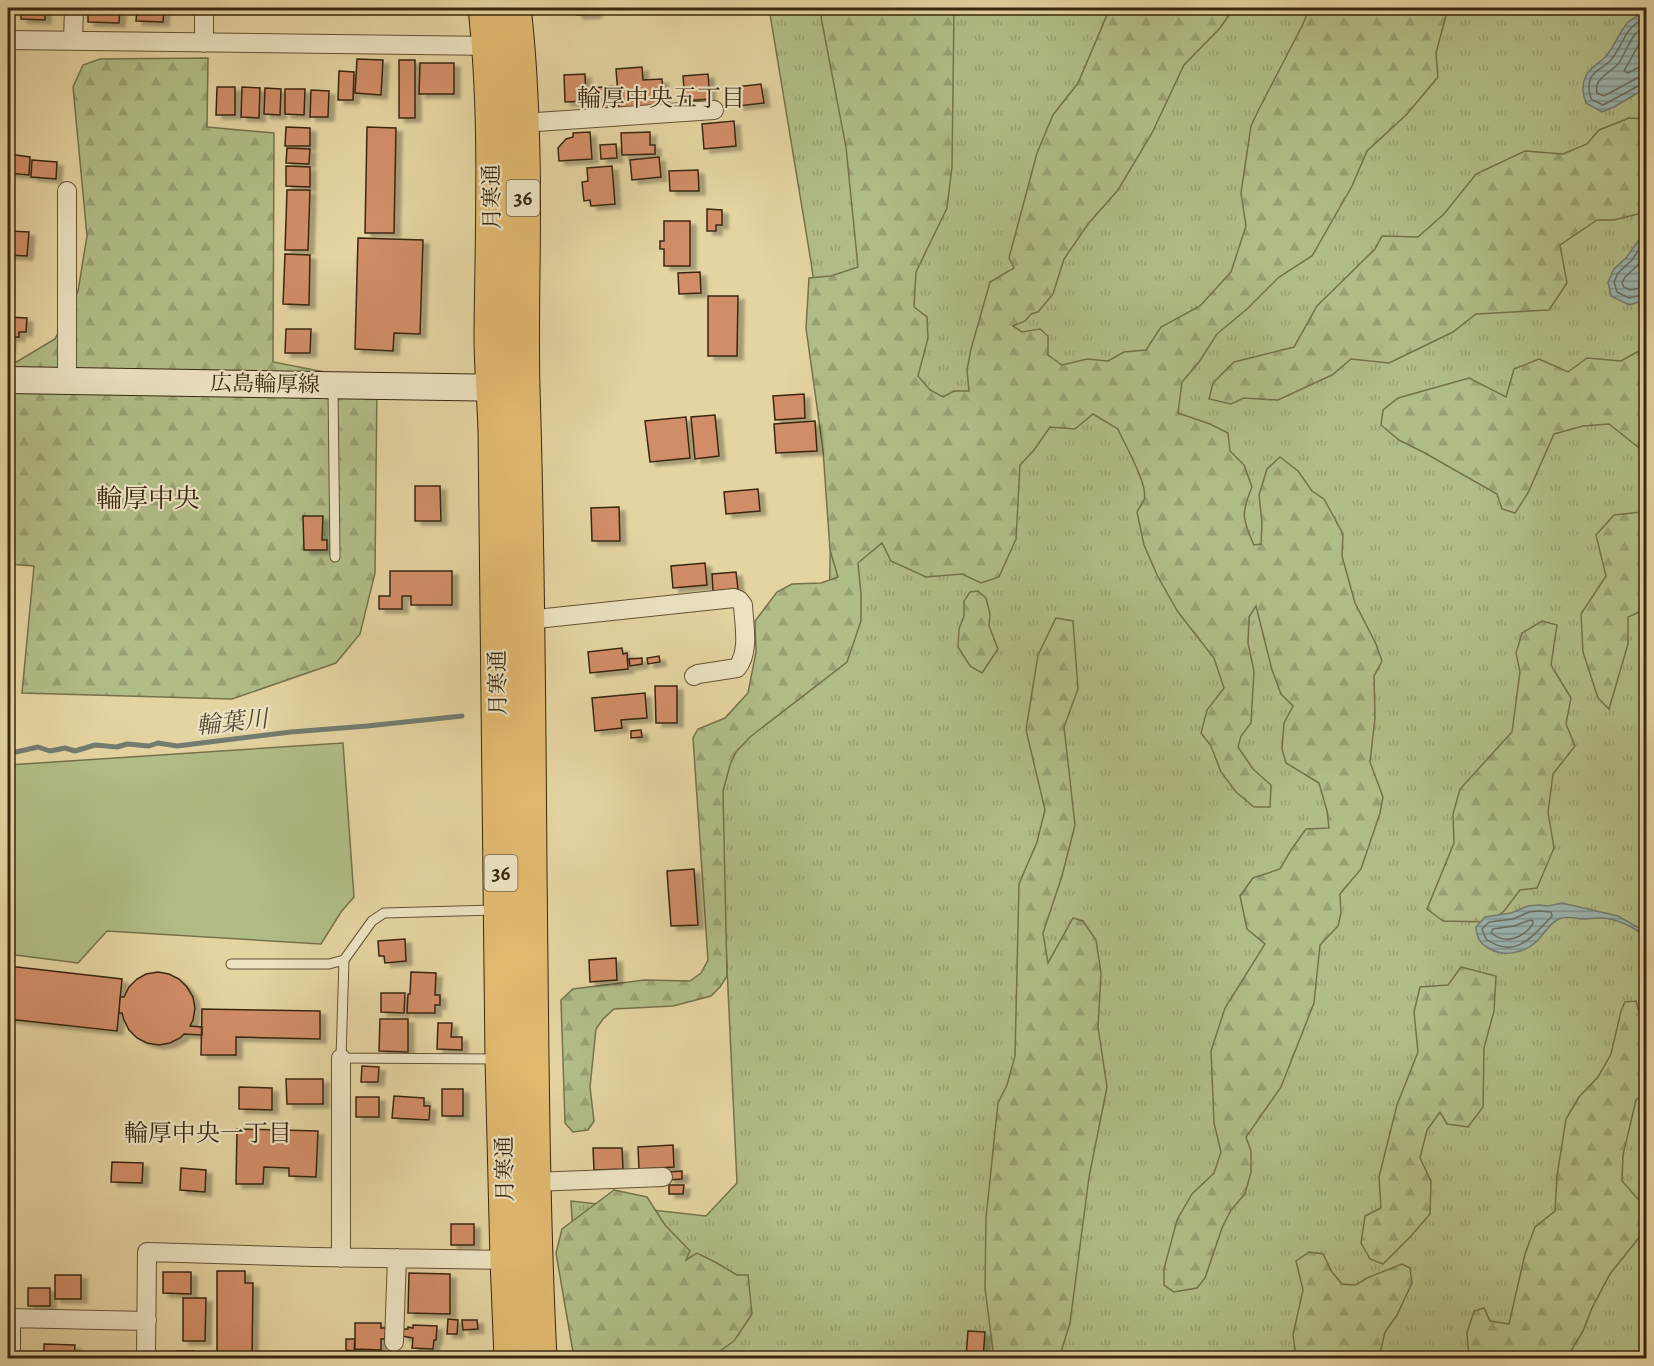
<svg xmlns="http://www.w3.org/2000/svg" width="1654" height="1366" font-family="Alegreya,'Noto Serif JP',serif">
  <style>
    .grass { fill: url(#grass-tufts); stroke: #75724b; stroke-width: 1.5 }
    .forest { fill: url(#forest-firs); stroke: #75724b; stroke-width: 1.5 }
    .pitch { fill: #b1bd87; stroke: #75724b; stroke-width: 1.5 }
    .water { fill: url(#water-rules); stroke: #737c70; stroke-width: 1.5 }
    .lines { fill: none; stroke-linecap: round; stroke-linejoin: round }
    .shore { stroke: #6a6e60; stroke-width: 1.5 }
    .stream { stroke: #737c70; stroke-width: 5 }
    .building { fill: #d18d68; stroke: #39270f; stroke-width: 1.5; filter: url(#shadow) }
    .lane-casing { stroke: #645234; stroke-width: 11 }
    .street-casing { stroke: #645234; stroke-width: 20 }
    .secondary-casing { stroke: #39270f; stroke-width: 28 }
    .highway-casing { stroke: #39270f; stroke-width: 35 }
    .lane { stroke: #ede3c2; stroke-width: 9 }
    .street { stroke: #ede3c2; stroke-width: 18 }
    .secondary { stroke: #ede3c2; stroke-width: 26 }
    .highway { stroke: #e2ba70; stroke-width: 33 }
    .labels { text-anchor: middle; dominant-baseline: central; stroke-width: 4.5; stroke-linejoin: round; paint-order: stroke }
    .shield { fill: #ede3c2; stroke: #6f5f45; stroke-width: 1.5 }
    .shield-label { font-size: 21px; font-weight: bold; fill: #39270f }
    .street-label { font-size: 22px; fill: #39270f; stroke: #ede3c2 }
    .neighbourhood-label { font-size: 24px; fill: #39270f; stroke: #ede3c2 }
    .water-label { font-size: 24px; font-style: italic; fill: #514a37; stroke: #ede3c2 }
    .quarter-label { font-size: 26px; fill: #39270f; stroke: #ede3c2 }
  </style>
  <defs>
    <pattern id="grass-tufts" width="24" height="20" patternUnits="userSpaceOnUse" patternTransform="scale(1.5)"><rect width="24" height="20" fill="#b1bd87"/><path d="M3 7l-1-3M5 7V3M7 7l1-3M15 17l-1-3M17 17v-4M19 17l1-3" fill="none" stroke="#99a273"/></pattern>
    <pattern id="forest-firs" width="22" height="20" patternUnits="userSpaceOnUse" patternTransform="scale(1.5)"><rect width="22" height="20" fill="#b1bd87"/><path d="M5 1l3.5 6h-7zM16 11l3.5 6h-7z" fill="#99a273"/></pattern>
    <pattern id="water-rules" width="6" height="5" patternUnits="userSpaceOnUse" patternTransform="scale(1.5)"><rect width="6" height="5" fill="#9ab5b0"/><path d="M0 2.5h6" fill="none" stroke="#7f938e"/></pattern>
    <filter id="shadow"><feDropShadow dx="6" dy="4" stdDeviation="1.5" flood-color="#0004"/></filter>
  </defs>
  <rect width="100%" height="100%" fill="#e4d4a1"/>
  <filter id="stains"><feTurbulence type="fractalNoise" baseFrequency=".00333" numOctaves="4"/><feColorMatrix values="0 0 0 0 .2 0 0 0 0 .09 0 0 0 0 .02 0 0 0 .5 -.17"/></filter>
  <radialGradient id="worn" r=".72"><stop offset=".6" stop-color="#630" stop-opacity="0"/><stop offset="1" stop-color="#630" stop-opacity=".3"/></radialGradient>
  <!-- grass -->
  <path class="grass" d="M769 8H1646V1358H580L571 1201 706 1216 737 1183 717 752 828 659 833 421 811 262Z"/>
  <!-- forest -->
  <path class="forest" d="M823 8H954L952 167 947 208 916 272 914 307 927 317 928 338 918 376 930 390 943 397 954 391H969L967 370 971 349 990 282 1014 268 1009 258 1037 153 1053 115 1078 83 1110 8H1234L1220 28 1184 65 1152 133 1118 190 1088 224 1064 259 1053 294 1038 312 1031 314 1025 321 1013 326 1022 332 1040 329 1048 336V355L1062 365 1087 359 1108 361 1124 352 1146 350 1161 327 1200 306 1231 272 1246 226 1241 193 1251 126 1258 111 1302 26 1310 8H1448L1436 53 1438 77 1407 114 1367 151 1352 186 1312 256 1279 277 1247 309 1217 334 1199 362 1182 382 1178 413 1210 424 1228 433 1230 451 1244 465 1252 487C1241 513 1242 519 1254 545L1261 544 1262 523 1259 495 1267 469 1280 457 1298 471 1312 491 1324 499 1343 534 1342 556 1355 603 1376 644 1382 661 1374 676 1375 718 1370 762 1383 797 1380 813 1361 869 1340 894 1341 913 1338 926 1320 945 1314 1003 1281 1087 1246 1137 1251 1151V1172L1245 1194 1231 1210 1222 1228 1205 1278 1197 1288 1174 1292 1164 1285V1269L1177 1220 1192 1194 1214 1173 1221 1152 1214 1123 1211 1051 1225 1008 1265 944 1247 929 1240 896 1253 878 1280 869 1291 850 1306 829 1329 828 1327 811 1319 783 1286 763 1282 749 1284 723 1293 706 1281 694 1272 670 1256 606 1249 617 1248 643 1254 671 1251 723 1241 736 1238 747 1253 769 1271 785 1270 807H1254L1236 792 1221 772 1211 746 1201 733 1207 710 1224 688 1214 658 1178 612 1158 577 1144 545 1137 512C1139 508 1142 504 1144 500 1149 485 1124 444 1118 429L1093 414 1075 429 1050 427 1034 450 1020 465 1016 539 999 577 981 583 962 574 926 577 891 561 882 543 858 563 861 594V621L847 662 750 737 736 752 730 765 723 791 727 976 720 987 711 996 673 1006 614 1009 603 1019 596 1029 590 1087 594 1121 588 1130 573 1132 565 1123 561 1000 573 989 645 980 690 981 701 973 708 960 693 738 698 729 725 718 748 693 756 652 755 621 777 592 792 584 821 583 838 577 830 550 823 450 806 328 809 278 831 276 858 267 846 147 821 17Z
    M208 58 207 127 274 133 273 362 377 382 375 573 360 634 336 663 232 699 22 693 34 566 8 564V367L55 339 78 291 87 236 73 87 83 65 100 59Z
    M1629 118 1646 119V212L1614 220H1597L1560 245 1567 283 1549 310 1476 314 1453 332 1389 363 1351 359 1332 375 1278 400 1244 398 1231 404 1209 399 1213 383 1234 362 1294 347 1317 306 1375 249 1382 236 1418 237 1444 214 1476 174 1525 151 1563 154 1587 144 1599 130Z
    M1637 352H1646V456L1643 451 1609 424 1583 426 1554 434 1528 493 1515 513 1502 509 1497 494 1423 452 1399 440 1381 425 1383 410 1398 398 1469 378 1506 397 1514 369 1539 359 1568 372 1587 358 1621 361Z
    M1641 512 1646 529V609L1628 617V644L1609 709 1598 698 1583 652 1581 614 1606 576 1596 535 1614 515Z
    M978 591 986 598 990 614 989 626 998 649 982 673 970 666 958 647 959 629 964 616V601L970 592Z
    M1056 618 1073 621 1078 689 1064 727 1075 825 1062 876 1043 933 1048 963 1073 918 1083 921 1096 940 1101 973 1098 1027 1107 1087 1089 1177 1070 1323 1059 1358H994L985 1288 986 1218 998 1103 1007 1085 1015 1056 1019 884 1037 842 1045 810 1026 730 1038 655Z
    M1542 621 1557 625 1551 665 1571 698 1566 724 1575 746 1553 774 1548 812 1554 848 1537 888 1520 890 1504 911 1489 922 1443 921 1427 909 1454 843 1453 814 1460 789 1512 732 1520 672 1516 653 1522 633Z
    M1461 967 1496 976 1494 1011 1484 1048 1483 1107 1468 1127 1447 1124 1440 1112 1427 1130 1420 1158 1431 1181 1430 1214 1411 1236 1383 1264 1370 1259 1361 1243 1365 1216 1381 1208 1379 1177 1397 1105 1418 1052 1414 1012 1420 987 1448 985Z
    M1636 1001 1646 1036V1092L1636 1100 1623 1155 1622 1181 1646 1208 1645 1230 1610 1274 1592 1308 1583 1331 1567 1358H1469L1467 1333 1474 1311 1484 1308 1490 1321 1509 1324 1525 1254 1535 1227 1555 1211 1557 1176 1566 1119 1579 1097 1598 1077 1611 1054 1621 1011 1625 1002Z
    M614 1190 647 1197 665 1225 690 1251 686 1260 697 1253 715 1262 737 1275H748L752 1314 734 1341 710 1358H574L556 1253 562 1229Z
    M1309 1252 1323 1254 1332 1272 1342 1284 1356 1285 1367 1278 1402 1264 1410 1268 1412 1283 1397 1315 1385 1332 1379 1358H1290L1295 1350 1293 1335 1303 1290 1296 1261Z"/>
  <!-- pitch -->
  <path class="pitch" d="M343 743 354 897 341 912 321 944 107 931 78 963 8 954V765Z"/>
  <!-- water -->
  <path class="water" d="M1646 13V88L1614 107 1602 112 1586 103C1583 94 1581 85 1586 76 1589 68 1600 63 1606 56 1622 38 1619 20 1646 13Z
    M1646 230V300L1629 305 1611 296 1608 282 1614 269 1626 258Z
    M1562 903 1618 916 1646 932V937C1634 927 1616 918 1600 918 1594 918 1588 919 1582 919 1575 918 1565 916 1559 919 1549 923 1544 935 1536 942 1524 953 1504 957 1490 949 1479 943 1477 938 1476 927L1485 917 1511 913 1528 906 1539 905 1548 906Z"/>
  <g class="lines">
    <!-- shore -->
    <path class="shore" d="M1646 19C1624 25 1624 46 1610 61 1605 66 1596 70 1592 76 1587 83 1589 92 1591 99L1603 105 1642 84H1646
      M1646 27C1631 31 1627 52 1618 64 1613 70 1605 73 1600 80 1596 84 1596 88 1597 93L1604 96 1639 77 1646 76
      M1646 36 1639 44 1624 71 1628 73 1637 68 1646 67
      M1646 240 1631 261 1618 273 1614 282 1617 292 1629 298 1646 294
      M1646 252 1637 266 1625 277 1622 283 1624 287 1630 290 1646 287
      M1539 911 1551 912 1552 916C1532 937 1515 960 1486 939L1482 929 1489 922 1513 919 1529 912Z
      M1530 920 1533 921V924C1523 938 1506 945 1491 933L1493 929 1514 926Z"/>
    <!-- stream -->
    <path class="stream" d="M8 749 16 752 38 747 50 751 65 748 75 751 95 745 117 747 127 744 149 746 158 743 177 746 291 732 367 726 462 716"/>
  </g>
  <!-- building -->
  <path class="building" d="M21 8H45V20L21 19Z
    M88 8H120L119 23 88 22Z
    M137 8H164L163 22 136 21Z
    M576 8H595V14L577 15Z
    M357 59 383 60 381 95 355 93Z
    M399 60H415V118H399Z
    M420 63H454V94H419Z
    M642 67 643 80 662 79 664 105 619 109 616 69Z
    M339 71 354 72 353 100H338Z
    M585 74 586 101 565 102 564 75Z
    M708 74 710 99 685 101 683 76Z
    M761 84 764 103 738 106 736 87Z
    M613 86 615 110 594 111 593 88Z
    M217 87H235V115H216Z
    M242 87 260 88 259 118 241 117Z
    M265 88 281 89 280 115 264 114Z
    M285 89H305L304 115 285 114Z
    M311 90 329 91 328 117H310Z
    M734 121 736 146 704 149 702 124Z
    M286 127 310 128V146H285Z
    M367 127 396 128 394 233H365Z
    M590 132 592 159 559 161 558 148 566 139 573 137V133Z
    M650 132V145H655V154L622 155 621 133Z
    M616 144 617 158 601 159 600 145Z
    M287 148 310 149 309 164 286 163Z
    M8 154 30 157 29 175 8 173Z
    M659 157 661 177 632 180 630 160Z
    M32 160 57 162 56 179 31 177Z
    M286 166 310 167V187L286 186Z
    M612 166 615 204 591 206 590 200 584 201 582 182 588 181 587 168Z
    M698 170 699 191H670L669 171Z
    M287 190H310L308 250H285Z
    M707 209 722 210V225H716V231H707Z
    M664 221H690V266H664V249H660V241H664Z
    M8 231 29 232 27 256 8 255Z
    M358 238 423 240 420 334 394 333 393 351 355 349Z
    M285 254 310 255 309 305 283 304Z
    M700 272 701 293 679 294 678 273Z
    M708 296H738L737 356H708Z
    M8 317 27 318 26 332H19V337H10L9 349H8Z
    M286 329H311L310 353H285Z
    M804 394 805 418 775 420 773 396Z
    M715 415 719 456 695 459 691 417Z
    M686 417 690 458 650 462 645 421Z
    M815 421 817 451 776 453 774 424Z
    M415 486H440L441 521H415Z
    M758 489 760 511 726 514 724 492Z
    M619 507 620 541H592L591 508Z
    M303 516H323L322 540H327V550H304Z
    M705 563 707 585 673 588 671 566Z
    M390 571H452V605H411V596H402V609H379V596H390Z
    M736 572 738 589 713 591 712 574Z
    M622 648 623 654 627 653 628 669 590 673 588 652Z
    M659 656 660 662 648 664 647 658Z
    M642 658V664L630 666 629 659Z
    M655 686H677V723H656Z
    M645 693 647 718 621 720 622 728 595 731 592 698Z
    M641 730 642 737 631 738V731Z
    M694 869 698 925 671 926 667 871Z
    M405 939 406 961 385 963 384 956H379L378 941Z
    M616 958 617 980 590 982 589 960Z
    M8 966 122 979 117 1031 8 1019Z
    M158 972 169 974 179 979 187 987 193 997 195 1008 193 1020 190 1026 202 1027V1035L184 1034 180 1038 170 1043 159 1045 147 1043 137 1038 129 1030 124 1020 122 1013H119L120 997H124L129 987 137 979 146 974Z
    M411 972 436 973 435 995H440V1005H435V1013H407L408 994H410Z
    M381 993H405L404 1013 381 1012Z
    M202 1009 320 1011V1039L236 1037V1055H201Z
    M380 1019H408V1052L379 1051Z
    M438 1023H452L451 1037H462V1050L437 1049Z
    M362 1066 379 1067 378 1082H361Z
    M286 1079H323V1104H287Z
    M239 1087 272 1088V1110L239 1109Z
    M442 1089H463V1116H442Z
    M394 1096 424 1098V1106H430L429 1120 392 1118Z
    M356 1097H379V1117H356Z
    M237 1129 318 1131 316 1177 289 1176V1168L264 1167 263 1184H236Z
    M673 1145 674 1167 639 1169 638 1147Z
    M593 1148H622L623 1169 594 1170Z
    M112 1162 143 1163 142 1183 111 1182Z
    M181 1168 206 1170 205 1192 180 1190Z
    M682 1171V1179L668 1180V1172Z
    M669 1185H684L683 1194H669Z
    M451 1224H474V1245H451Z
    M217 1271H245V1283H253L252 1358H217Z
    M163 1272H191V1294L163 1293Z
    M409 1273 450 1274V1314L408 1313Z
    M55 1275H81V1299H55Z
    M28 1288H50V1306H28Z
    M183 1298H206L205 1341H183Z
    M448 1319 458 1320 457 1334H447Z
    M462 1320H477L478 1329 463 1330Z
    M355 1323H381V1328H386L385 1339H381V1350L355 1349Z
    M413 1325 437 1326 436 1340H434L433 1349 412 1348 413 1338 402 1336V1329H408V1327L413 1328Z
    M968 1331 985 1332 983 1358 966 1357Z
    M346 1339H355L354 1351 346 1350Z
    M44 1344 75 1345 74 1358H44Z
    M177 1351H194V1355H202V1358H168V1354H177Z
    M423 1353 445 1354V1358H450H423Z"/>
  <g class="lines">
    <defs>
      <path id="lane" d="M333 388 335 557
        M344 960 341 1058 496 1059
        M231 964H329L344 960 372 921 384 913 495 910"/>
      <path id="street" d="M8 40 495 46
        M73 41 74 8
        M204 43V8
        M522 123 714 110
        M67 191V382
        M527 620 734 598 739 600 743 605C744 625 750 652 737 668L698 674 694 676
        M533 1182 663 1177
        M341 1258V1058
        M8 1318 147 1321
        M11 1318V1358
        M394 1342 397 1258
        M146 1358 147 1252 314 1257 515 1260"/>
      <path id="secondary" d="M8 380 511 388"/>
      <path id="highway" d="M485 8C497 116 492 226 491 335 491 367 494 399 495 431L502 1059 507 1260 511 1358
        M514 8C520 57 522 107 523 157 525 234 521 311 523 388 528 548 529 709 530 870 532 1033 532 1196 540 1358"/>
    </defs>
    <!-- lane casing -->
    <use href="#lane" class="lane-casing"/>
    <!-- street casing -->
    <use href="#street" class="street-casing"/>
    <!-- secondary casing -->
    <use href="#secondary" class="secondary-casing"/>
    <!-- highway casing -->
    <use href="#highway" class="highway-casing"/>
    <!-- lane -->
    <use href="#lane" class="lane"/>
    <!-- street -->
    <use href="#street" class="street"/>
    <!-- secondary -->
    <use href="#secondary" class="secondary"/>
    <!-- highway -->
    <use href="#highway" class="highway"/>
  </g>
  <g class="labels">
    <!-- shield labels -->
    <g class="shield">
      <rect x="506.5" y="180" width="33" height="36" rx="4.5"/>
      <rect x="484.5" y="855" width="33" height="36" rx="4.5"/>
    </g>
    <g class="shield-label">
      <text x="523" y="198">36</text>
      <text x="501" y="873">36</text>
    </g>
    <!-- street labels -->
    <g class="street-label">
      <text transform="translate(492 197) rotate(-91)">月寒通</text>
      <text transform="translate(265 384) rotate(1)">広島輪厚線</text>
      <text transform="translate(498 683) rotate(-91)">月寒通</text>
      <text transform="translate(505 1169) rotate(-91)">月寒通</text>
    </g>
    <!-- neighbourhood labels -->
    <g class="neighbourhood-label">
      <text x="661" y="98">輪厚中央五丁目</text>
      <text x="208" y="1133">輪厚中央一丁目</text>
    </g>
    <!-- water labels -->
    <g class="water-label">
      <text transform="translate(232 722) rotate(-6)">輪葉川</text>
    </g>
    <!-- quarter labels -->
    <g class="quarter-label">
      <text x="148" y="498">輪厚中央</text>
    </g>
  </g>
  <!-- margin -->
  <rect width="1654" height="1366" fill="none" stroke="#e4d4a1" stroke-width="30"/>
  <rect x="9" y="9" width="1636" height="1348" fill="none" stroke="#39270f" stroke-width="3"/>
  <rect x="15" y="15" width="1624" height="1336" fill="none" stroke="#39270f" stroke-width="1.5"/>
  <rect width="100%" height="100%" filter="url(#stains)"/>
  <rect width="100%" height="100%" fill="url(#worn)"/>
</svg>
